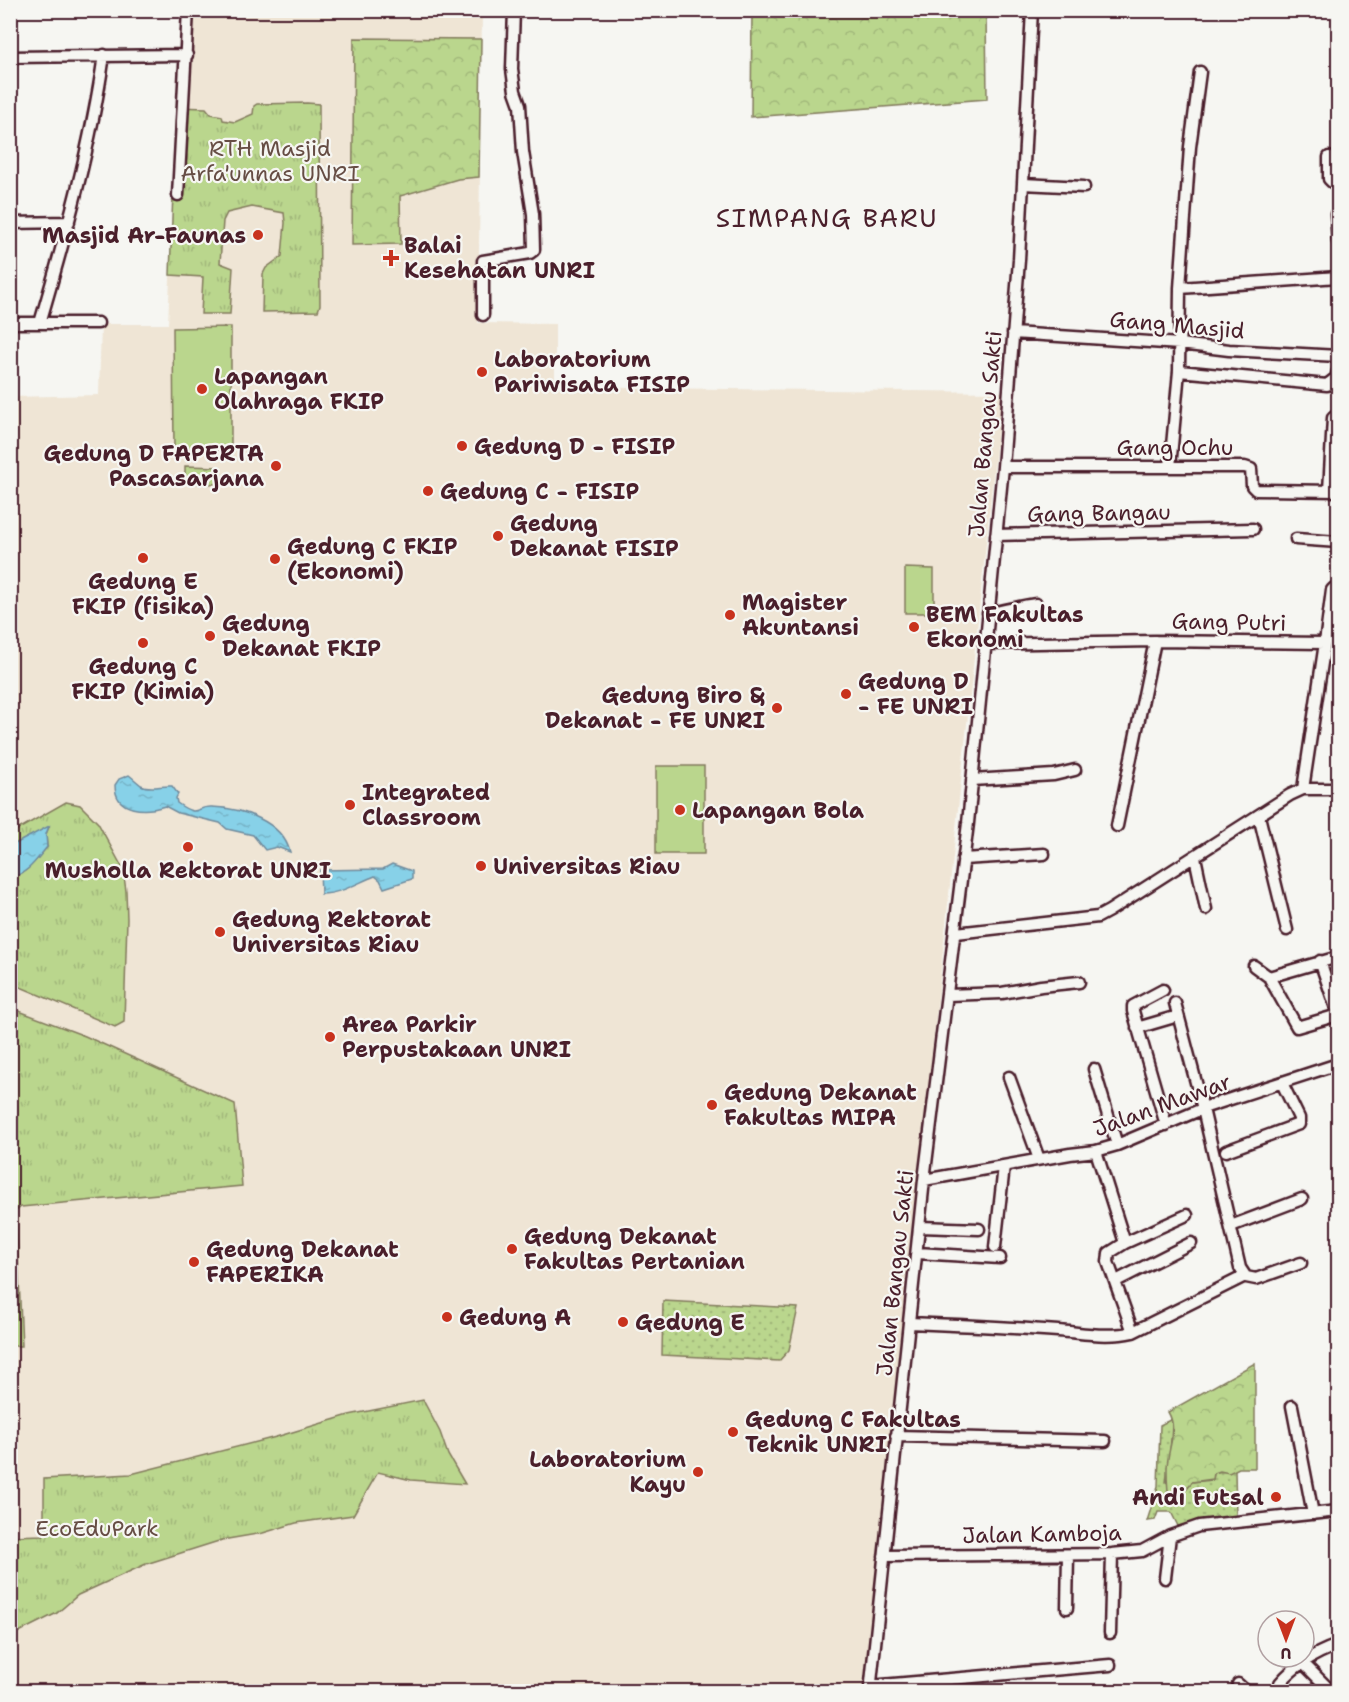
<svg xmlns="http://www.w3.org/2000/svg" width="1349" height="1702" font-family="'Shantell Sans',sans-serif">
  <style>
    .built { fill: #efe5d5 }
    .grass { fill: url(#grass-dots); stroke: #827a5c; stroke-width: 1.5 }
    .forest { fill: url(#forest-crowns); stroke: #827a5c; stroke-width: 1.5 }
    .park { fill: url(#park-tufts); stroke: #827a5c; stroke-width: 1.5 }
    .pitch { fill: #bad68d; stroke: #827a5c; stroke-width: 1.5 }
    .water { fill: url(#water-ripples); stroke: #6f8a9c; stroke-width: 1.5 }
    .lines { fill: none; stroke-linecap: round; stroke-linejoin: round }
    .minor-casing { stroke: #4a1f2b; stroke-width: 15 }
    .minor { stroke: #f6f6f2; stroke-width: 10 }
    .poi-dot { fill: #c8321e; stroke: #f6f6f2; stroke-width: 2 }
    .labels { text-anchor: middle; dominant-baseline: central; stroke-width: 4.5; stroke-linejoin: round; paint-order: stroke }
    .park-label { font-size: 22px; fill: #664d44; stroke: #f6f6f2 }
    .poi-label { font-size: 22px; font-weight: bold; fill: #4a1f2b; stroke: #f6f6f2; text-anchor: start }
    .street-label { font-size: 22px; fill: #4a1f2b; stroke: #f6f6f2 }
    .quarter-label { font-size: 26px; letter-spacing: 1.5px; fill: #4a1f2b; stroke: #f6f6f2 }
  </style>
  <defs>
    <pattern id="grass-dots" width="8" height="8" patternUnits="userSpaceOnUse" patternTransform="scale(1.5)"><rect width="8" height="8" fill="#bad68d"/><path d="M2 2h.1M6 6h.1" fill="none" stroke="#a1b77a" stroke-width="1.8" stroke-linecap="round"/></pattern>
    <pattern id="forest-crowns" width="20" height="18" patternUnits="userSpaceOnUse" patternTransform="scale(1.5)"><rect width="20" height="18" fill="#bad68d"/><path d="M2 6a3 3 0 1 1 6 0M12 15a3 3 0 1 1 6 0" fill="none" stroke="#a1b77a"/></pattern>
    <pattern id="park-tufts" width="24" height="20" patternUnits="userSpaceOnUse" patternTransform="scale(1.5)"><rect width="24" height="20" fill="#bad68d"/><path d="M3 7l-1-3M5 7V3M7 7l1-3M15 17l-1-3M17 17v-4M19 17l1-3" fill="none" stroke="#a1b77a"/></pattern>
    <pattern id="water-ripples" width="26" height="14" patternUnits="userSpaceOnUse" patternTransform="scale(1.5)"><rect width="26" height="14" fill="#87d1e8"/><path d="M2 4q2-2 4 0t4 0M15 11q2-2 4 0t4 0" fill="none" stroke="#76b3c7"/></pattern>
  </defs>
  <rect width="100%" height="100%" fill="#f6f6f2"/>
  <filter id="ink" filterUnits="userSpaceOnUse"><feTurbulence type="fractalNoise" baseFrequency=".0167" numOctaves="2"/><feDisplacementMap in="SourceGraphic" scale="12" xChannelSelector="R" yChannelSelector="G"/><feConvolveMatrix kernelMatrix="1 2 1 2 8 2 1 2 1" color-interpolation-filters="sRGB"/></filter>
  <g filter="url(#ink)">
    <!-- built -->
    <path class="built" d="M182 10 482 11 478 323 555 324V387L1002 392 865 1691H11L10 397 99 395 101 324H168Z"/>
    <!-- grass -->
    <path class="grass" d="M663 1301 798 1308 789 1350 779 1361 662 1355Z
      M1172 1419C1172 1440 1169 1461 1166 1482L1184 1491 1192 1482 1213 1480 1214 1473C1222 1470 1227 1473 1235 1470L1236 1517 1178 1526 1171 1512H1158L1155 1520 1147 1521 1158 1486 1160 1425Z"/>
    <!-- forest -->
    <path class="forest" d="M752 11H986L987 99 751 117Z
      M354 38 481 39 479 177 458 179 400 196 401 244 352 245Z
      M11 787H18V810L11 815Z
      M1255 1363V1468H1239L1229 1473 1220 1471 1214 1473 1213 1479 1192 1482 1184 1491 1183 1503 1170 1502C1167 1491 1167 1480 1167 1469 1167 1449 1179 1430 1168 1412Z"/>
    <!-- park -->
    <path class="park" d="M307 103 319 104 320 305 318 311 262 312 263 274 266 268 282 256 285 223 284 213 252 207 227 213 223 221 220 263 233 268 230 314H201L203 277 170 275 176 107 206 108 211 114 222 116 223 120 235 122 253 114 254 106 257 104Z
      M66 802 80 805 98 823 123 869 126 891 127 919 124 1022 115 1027 11 983V877C27 874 36 860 47 847L46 834 49 827 11 846 10 834Z
      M11 1008 85 1036 235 1104 242 1186 21 1207 16 1211 22 1346H11Z
      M423 1400 440 1432 448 1455 465 1484 411 1480 378 1472 353 1515 296 1523 263 1533 222 1540 146 1564 78 1595 57 1613 11 1636V1536L44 1535V1479L131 1474 276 1437 349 1415Z"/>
    <!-- pitch -->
    <path class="pitch" d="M231 327V450L174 451 173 328Z
      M185 466 220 467V484L185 483Z
      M905 568 934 569V613H905Z
      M656 766H704V854H656Z"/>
    <!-- water -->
    <path class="water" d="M129 775C133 778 137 782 141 785 150 790 162 785 172 786L178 794 176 798 177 803C200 819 194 806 212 807 241 808 282 821 290 852L277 847 265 850 253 835 227 829 220 823 178 813 165 806C146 812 115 813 115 785L119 779Z
      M49 826 46 834 47 847C36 860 28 874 11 877V846Z
      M392 864 412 871V879L384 888 380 880 375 876C357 883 341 894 321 894L320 870 383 869Z"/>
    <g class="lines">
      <defs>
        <path id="minor" d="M10 57 187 55
          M1329 157V179L1332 182H1338
          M1023 184 1084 187
          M178 195 188 10
          M1336 214 1338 242
          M10 223 69 222
          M1180 288 1338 277
          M483 315V261L530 253 534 250 533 214 523 152 520 105 515 91 512 69 514 10
          M10 323H98
          M40 323C66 234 91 146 104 55
          M1013 333 1180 344 1229 350 1338 356
          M1179 371 1327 385 1336 378 1338 371
          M1003 467H1245L1251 469 1252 486 1256 490 1338 491
          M1170 467 1179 371 1180 288 1190 147 1200 72
          M1329 491 1333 418 1338 414
          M996 535 1253 529
          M1296 539 1338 542
          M988 613C1006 611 1019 606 1036 604
          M1325 643 1332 590 1334 588H1338
          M984 644 1155 641 1325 643 1303 789
          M972 780 1054 775 1075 770
          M1259 816 1287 930
          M1117 826 1155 641
          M1195 857 1206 909
          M963 859 1044 854
          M956 933 1098 917 1109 911 1290 795 1303 789H1338
          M1338 957 1269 977 1297 1027 1338 1015
          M1320 961 1338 1014
          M1254 966 1269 977
          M1163 990 1133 1006V1011L1166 1125
          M948 995 1002 993 1041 986 1079 982
          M1175 1003 1203 1109 1240 1268 1246 1277 1256 1279 1301 1263
          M1137 1028 1171 1018
          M1094 1069 1117 1145
          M1009 1077 1039 1159
          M1096 1151 1125 1243
          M1226 1151 1299 1124V1118L1282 1083
          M924 1180 1070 1154 1096 1151 1117 1145 1209 1106 1338 1064
          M1231 1226 1302 1199
          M920 1227 979 1229
          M995 1247 1004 1166
          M917 1253 1000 1258
          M1116 1281 1191 1243
          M909 1323C959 1325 1009 1327 1058 1331 1084 1333 1108 1338 1133 1332L1245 1276
          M1133 1332 1108 1262 1109 1253 1125 1243 1187 1215
          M1292 1406 1313 1514
          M896 1436 1105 1441
          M884 1556 1112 1554 1142 1551 1170 1536 1199 1526 1338 1511
          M1165 1578 1170 1536
          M1067 1608 1068 1555
          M1110 1633 1112 1554
          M1302 1662 1332 1692
          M1238 1684 1247 1692
          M870 1686 1110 1665
          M870 1692 924 1180 968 823 1003 467 1019 260 1032 10
          M1281 1692 1280 1683C1296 1664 1315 1653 1338 1645"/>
      </defs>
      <!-- minor casing -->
      <use href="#minor" class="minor-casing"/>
      <!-- minor -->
      <use href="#minor" class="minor"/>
    </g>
  </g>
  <!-- markers -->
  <g class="poi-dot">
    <circle cx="258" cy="235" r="6"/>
    <path d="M388 249h6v6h6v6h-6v6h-6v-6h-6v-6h6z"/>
    <circle cx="482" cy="372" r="6"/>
    <circle cx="202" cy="389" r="6"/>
    <circle cx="462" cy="446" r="6"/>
    <circle cx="276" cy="466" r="6"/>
    <circle cx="428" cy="491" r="6"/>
    <circle cx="498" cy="536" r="6"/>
    <circle cx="143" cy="558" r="6"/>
    <circle cx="275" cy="559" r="6"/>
    <circle cx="730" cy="615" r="6"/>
    <circle cx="914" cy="627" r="6"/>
    <circle cx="210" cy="636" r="6"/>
    <circle cx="143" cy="643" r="6"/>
    <circle cx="846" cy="694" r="6"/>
    <circle cx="777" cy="708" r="6"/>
    <circle cx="350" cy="805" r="6"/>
    <circle cx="680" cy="810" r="6"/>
    <circle cx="188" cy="847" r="6"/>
    <circle cx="481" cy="866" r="6"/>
    <circle cx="220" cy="932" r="6"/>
    <circle cx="330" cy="1037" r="6"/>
    <circle cx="712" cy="1105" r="6"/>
    <circle cx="512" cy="1249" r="6"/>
    <circle cx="194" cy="1262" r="6"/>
    <circle cx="447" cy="1317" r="6"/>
    <circle cx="623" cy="1322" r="6"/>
    <circle cx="733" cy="1432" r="6"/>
    <circle cx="698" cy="1472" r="6"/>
    <circle cx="1276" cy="1497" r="6"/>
  </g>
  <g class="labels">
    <!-- park labels -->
    <g class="park-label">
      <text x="270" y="148">RTH Masjid<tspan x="270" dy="25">Arfa'unnas UNRI</tspan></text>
      <text x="97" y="1528">EcoEduPark</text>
    </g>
    <!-- poi labels -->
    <g class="poi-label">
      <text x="246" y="235" text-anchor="end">Masjid Ar-Faunas</text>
      <text x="404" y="245">Balai<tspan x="404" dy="25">Kesehatan UNRI</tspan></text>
      <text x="494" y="359">Laboratorium<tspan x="494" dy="25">Pariwisata FISIP</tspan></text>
      <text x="214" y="376">Lapangan<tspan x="214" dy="25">Olahraga FKIP</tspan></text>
      <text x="474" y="446">Gedung D - FISIP</text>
      <text x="264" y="453" text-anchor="end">Gedung D FAPERTA<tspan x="264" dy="25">Pascasarjana</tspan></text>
      <text x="440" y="491">Gedung C - FISIP</text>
      <text x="510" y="523">Gedung<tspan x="510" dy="25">Dekanat FISIP</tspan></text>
      <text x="287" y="546">Gedung C FKIP<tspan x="287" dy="25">(Ekonomi)</tspan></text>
      <text x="143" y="581" text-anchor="middle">Gedung E<tspan x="143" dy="25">FKIP (fisika)</tspan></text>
      <text x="742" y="602">Magister<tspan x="742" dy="25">Akuntansi</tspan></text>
      <text x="926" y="614">BEM Fakultas<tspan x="926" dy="25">Ekonomi</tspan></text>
      <text x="222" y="623">Gedung<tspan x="222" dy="25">Dekanat FKIP</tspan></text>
      <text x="143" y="666" text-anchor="middle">Gedung C<tspan x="143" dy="25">FKIP (Kimia)</tspan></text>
      <text x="858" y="681">Gedung D<tspan x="858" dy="25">- FE UNRI</tspan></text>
      <text x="765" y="695" text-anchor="end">Gedung Biro &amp;<tspan x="765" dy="25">Dekanat - FE UNRI</tspan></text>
      <text x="362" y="792">Integrated<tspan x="362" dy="25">Classroom</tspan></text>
      <text x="692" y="810">Lapangan Bola</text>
      <text x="493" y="866">Universitas Riau</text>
      <text x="188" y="870" text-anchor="middle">Musholla Rektorat UNRI</text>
      <text x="232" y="919">Gedung Rektorat<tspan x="232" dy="25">Universitas Riau</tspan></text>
      <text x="342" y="1024">Area Parkir<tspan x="342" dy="25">Perpustakaan UNRI</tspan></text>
      <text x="724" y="1092">Gedung Dekanat<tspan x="724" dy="25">Fakultas MIPA</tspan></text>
      <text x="524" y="1236">Gedung Dekanat<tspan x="524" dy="25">Fakultas Pertanian</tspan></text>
      <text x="206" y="1249">Gedung Dekanat<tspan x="206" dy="25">FAPERIKA</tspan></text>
      <text x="459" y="1317">Gedung A</text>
      <text x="635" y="1322">Gedung E</text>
      <text x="745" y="1419">Gedung C Fakultas<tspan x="745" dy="25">Teknik UNRI</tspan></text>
      <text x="686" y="1459" text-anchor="end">Laboratorium<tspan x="686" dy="25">Kayu</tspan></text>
      <text x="1264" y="1497" text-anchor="end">Andi Futsal</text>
    </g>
    <!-- street labels -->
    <g class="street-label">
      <text transform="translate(1177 325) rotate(5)">Gang Masjid</text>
      <text transform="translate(985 434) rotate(-85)">Jalan Bangau Sakti</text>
      <text x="1175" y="447">Gang Ochu</text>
      <text transform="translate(1099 513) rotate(-1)">Gang Bangau</text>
      <text transform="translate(1229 622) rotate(1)">Gang Putri</text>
      <text transform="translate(1162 1105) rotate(-20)">Jalan Mawar</text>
      <text transform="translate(895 1273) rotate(-84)">Jalan Bangau Sakti</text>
      <text transform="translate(1042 1534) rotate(-1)">Jalan Kamboja</text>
    </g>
    <!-- quarter labels -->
    <g class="quarter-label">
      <text x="827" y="217">SIMPANG BARU</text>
    </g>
  </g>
  <!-- margin -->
  <rect width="1349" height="1702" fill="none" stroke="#f6f6f2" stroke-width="36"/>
  <rect x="18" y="18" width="1313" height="1666" fill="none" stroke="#4a1f2b" stroke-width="2" filter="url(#ink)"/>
  <!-- north arrow -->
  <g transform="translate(1286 1639) rotate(180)"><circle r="28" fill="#f6f6f2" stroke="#b1a0a2" stroke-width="1.5"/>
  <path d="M0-4.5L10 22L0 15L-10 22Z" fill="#c8321e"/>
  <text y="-9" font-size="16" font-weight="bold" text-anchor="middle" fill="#4a1f2b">U</text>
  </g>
</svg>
